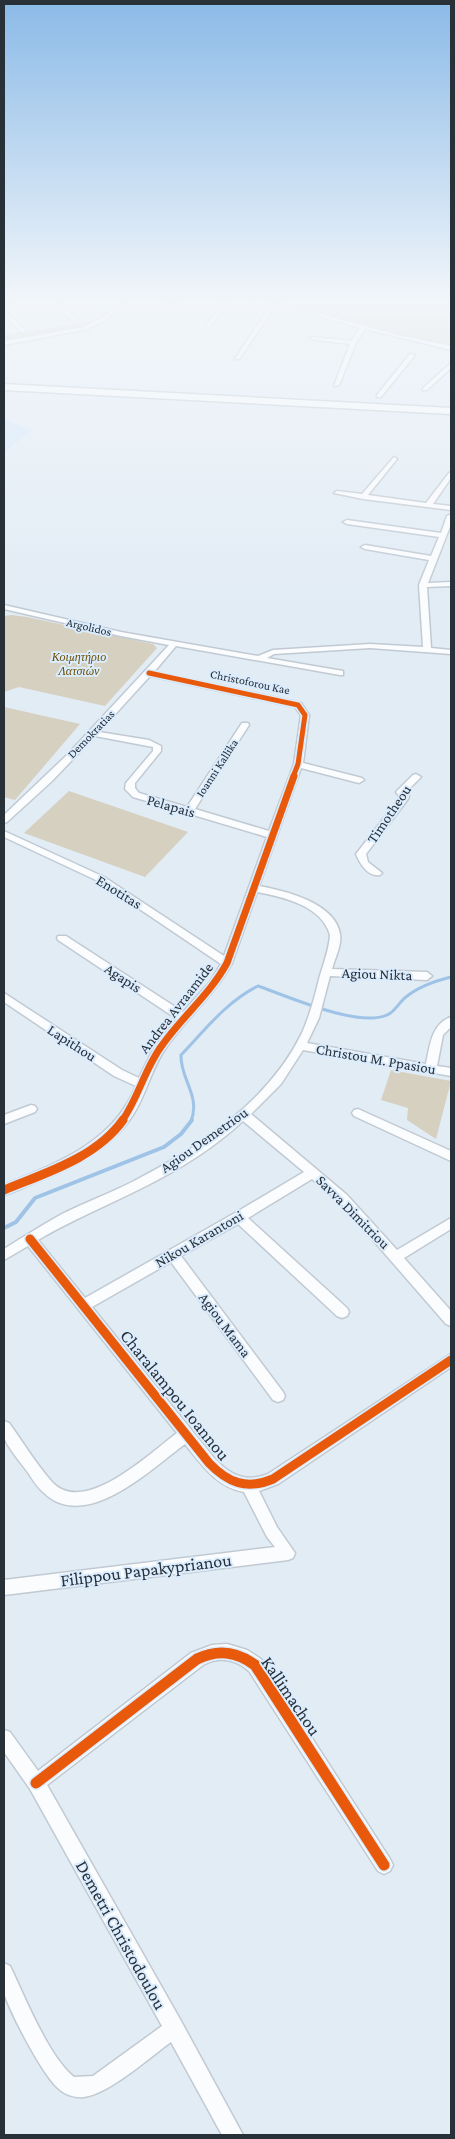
<svg xmlns="http://www.w3.org/2000/svg" width="455" height="2139" font-family="'Crimson Pro',serif">
  <style>
    .built { fill: #d3e7fa }
    .green { fill: #d5d0c0 }
    .lines { fill: none; stroke-linecap: round; stroke-linejoin: round }
    .stream-far1 { stroke: #9fc3e6; stroke-width: 3 }
    .stream { stroke: #9fc3e6; stroke-width: 4 }
    .street-casing { stroke: #c1cad2; stroke-width: 3 }
    .primary-casing { stroke: #c1cad2; stroke-width: 3 }
    .street { fill: #fbfcfe; fill-rule: evenodd }
    .primary { fill: #fbfcfe; fill-rule: evenodd }
    .cycleway-far3-casing { stroke: #daecfd; stroke-width: 8 }
    .cycleway-far2-casing { stroke: #daecfd; stroke-width: 10 }
    .cycleway-far1-casing { stroke: #daecfd; stroke-width: 12 }
    .cycleway-casing { stroke: #daecfd; stroke-width: 14 }
    .cycleway-far3 { stroke: #e8590c; stroke-width: 5 }
    .cycleway-far2 { stroke: #e8590c; stroke-width: 7 }
    .cycleway-far1 { stroke: #e8590c; stroke-width: 9 }
    .cycleway { stroke: #e8590c; stroke-width: 11 }
    .labels { text-anchor: middle; dominant-baseline: central; stroke-width: 4; stroke-linejoin: round; paint-order: stroke }
    .far-street-label { font-size: 12px; fill: #283038; stroke: #daecfd }
    .far-park-label { font-size: 12px; font-style: italic; fill: #6b4f02; stroke: #daecfd }
    .street-label { font-size: 15px; fill: #283038; stroke: #daecfd }
    .near-street-label { font-size: 18px; fill: #283038; stroke: #daecfd }
  </style>
  <rect width="100%" height="100%" fill="#e2ecf5"/>
  <!-- built -->
  <path class="built" d="M4 419 32 430 4 452Z"/>
  <!-- green -->
  <path class="green" d="M283 304H451V345L391 334Z
    M95 321 74 330 4 341V335Z
    M12 615 27 617 153 644 157 648 105 706 19 687 4 692V616Z
    M4 707 80 724 15 800 4 797Z
    M69 791 188 832 145 877 24 833Z
    M391 1070 451 1081 436 1139 407 1120 408 1108 381 1100Z"/>
  <g class="lines">
    <!-- stream-far1 -->
    <path class="stream-far1" d="M191 1121C201 1096 180 1079 181 1055 205 1030 226 1002 258 986 287 996 358 1028 387 1015 395 1012 399 1002 406 997 419 986 435 981 451 977"/>
    <!-- stream -->
    <path class="stream" d="M4 1228 16 1222 35 1198 164 1147 181 1134 192 1120"/>
    <defs>
      <path id="street" d="M4 304H15L4 307Z
        M55 304H61L78 320V322H74Z
        M120 304H126L105 320 88 329 4 345V341L84 327 101 318Z
        M165 304 220 306 221 304H227L209 328 206 326 218 309 166 307 163 305Z
        M271 304H284L398 335 451 346V350L365 329 356 343 339 385 334 386 350 344 309 339 312 337 351 341 360 328 277 304 239 359H235Z
        M4 309 25 330V332H21L4 314Z
        M410 354 415 355 381 397H377V395Z
        M451 363V368L427 390H423V388Z
        M394 457 397 459 368 495 426 503 449 473 451 472V478L433 504 451 506V510L363 499 334 493 337 491 362 494Z
        M451 514V524L428 583 451 582V586L427 587 431 648 451 650V654L370 648 274 654 267 658 343 671V675H340L176 646 154 672 301 703 309 715 303 763 362 778 364 780 359 783 301 768 259 886C286 891 335 903 340 934 342 945 335 958 332 969L427 972 432 976 427 980 330 976 319 1018 307 1043 426 1064C430 1046 431 1024 451 1017V1027L443 1035 437 1066 451 1068V1076L303 1050 281 1084 251 1114 347 1195 397 1250 451 1218V1229L404 1258 451 1311V1326L446 1324 339 1201 312 1179 248 1218 347 1308 349 1312 347 1316 342 1318 337 1316 238 1224 181 1256 283 1392 285 1396 283 1400 278 1402 273 1400 171 1262 92 1307 214 1458C230 1475 245 1483 268 1474L451 1354V1367L278 1484 259 1491 277 1527 295 1553 293 1558 288 1560 4 1595V1580L275 1547 267 1537 244 1492C216 1487 201 1464 185 1444 151 1469 85 1534 43 1492 37 1487 33 1480 29 1474 23 1465 5 1445 4 1436 3 1431 4 1426 4 1421L9 1423C23 1442 36 1464 52 1482 84 1517 150 1453 177 1433L28 1246 4 1260V1249C23 1237 42 1225 62 1214 86 1202 111 1193 134 1181 200 1147 269 1101 302 1033 309 1017 314 1000 318 983 322 967 329 951 330 935 322 906 284 897 257 892L232 963C214 995 188 1017 167 1046 153 1065 148 1088 137 1108 116 1147 75 1166 36 1182 25 1187 15 1192 4 1195V1185C57 1163 113 1143 136 1086L114 1076 4 1002V993L122 1070 139 1078 154 1048 177 1019 58 940 57 938 58 936H66L183 1012 210 982 221 964 98 881 4 837V831L104 877 224 956 267 837 133 797 125 789 126 783 153 751V747L95 736 52 781 7 822 4 823V815L67 755 169 645 121 636 4 609V605L121 632 258 656 273 650 370 644 423 647 419 585 429 560 365 549 361 547 365 545 431 556 439 537 347 524 343 522 347 520 441 533 447 516ZM150 676 295 707 301 715 294 764 269 831 195 809 249 725 248 723H242L187 807 139 793 135 788V783L161 751V746L149 740 99 732ZM243 1121 304 1172 235 1213 85 1298 38 1240C70 1221 104 1207 138 1190 175 1172 213 1149 243 1121Z
        M416 774 421 777 406 792 409 796 408 799 366 854 368 862 382 873 380 875C368 877 360 864 356 854L399 799V796L396 792 413 775Z
        M31 1105 35 1106 37 1109 35 1112 4 1124V1115Z
        M358 1109 451 1151V1161L354 1116 352 1113 354 1110Z
        M227 1644 247 1650 261 1659 390 1859 393 1865 390 1871 384 1874 378 1871 249 1671C235 1659 220 1656 203 1665L47 1785 181 2021 243 2135H222L171 2042C150 2057 109 2094 84 2097 76 2098 65 2095 59 2089 43 2076 11 2014 4 1993 2 1985 3 1972 4 1963L10 1966C25 1997 48 2056 74 2077L93 2076 162 2026 30 1789 4 1752V1730L10 1732 38 1771 191 1653 212 1645Z"/>
      <path id="primary" d="M4 384 451 408V414L4 390Z"/>
    </defs>
    <!-- street casing -->
    <use href="#street" class="street-casing"/>
    <!-- primary casing -->
    <use href="#primary" class="primary-casing"/>
    <!-- street -->
    <use href="#street" class="street"/>
    <!-- primary -->
    <use href="#primary" class="primary"/>
    <defs>
      <path id="cycleway-far3" d="M149 673 298 705 305 715 298 764 293 777"/>
      <path id="cycleway-far2" d="M122 1121C139 1097 145 1067 163 1044 183 1016 210 994 227 963L294 776"/>
      <path id="cycleway-far1" d="M4 1190C45 1173 96 1158 123 1120
        M30 1239 209 1463C228 1483 247 1490 273 1479L451 1360"/>
      <path id="cycleway" d="M36 1783 197 1659C218 1649 236 1651 255 1665L384 1865"/>
    </defs>
    <!-- cycleway-far3 casing -->
    <use href="#cycleway-far3" class="cycleway-far3-casing"/>
    <!-- cycleway-far2 casing -->
    <use href="#cycleway-far2" class="cycleway-far2-casing"/>
    <!-- cycleway-far1 casing -->
    <use href="#cycleway-far1" class="cycleway-far1-casing"/>
    <!-- cycleway casing -->
    <use href="#cycleway" class="cycleway-casing"/>
    <!-- cycleway-far3 -->
    <use href="#cycleway-far3" class="cycleway-far3"/>
    <!-- cycleway-far2 -->
    <use href="#cycleway-far2" class="cycleway-far2"/>
    <!-- cycleway-far1 -->
    <use href="#cycleway-far1" class="cycleway-far1"/>
    <!-- cycleway -->
    <use href="#cycleway" class="cycleway"/>
  </g>
  <!-- sky -->
  <linearGradient id="sky" x2="0" y2="1"><stop stop-color="#8bbae7"/><stop offset="0.5" stop-color="#f2f6fa"/><stop offset="1" stop-color="#f2f6fa" stop-opacity="0"/></linearGradient>
  <rect width="455" height="603" fill="url(#sky)"/>
  <g class="labels">
    <!-- far-street labels -->
    <g class="far-street-label">
      <text transform="translate(89 627) rotate(13)">Argolidos</text>
      <text transform="translate(250 682) rotate(12)">Christoforou Kae</text>
      <text transform="translate(91 734) rotate(-46)">Demokratias</text>
      <text transform="translate(217 768) rotate(-57)">Ioanni Kallika</text>
    </g>
    <!-- far-park labels -->
    <g class="far-park-label">
      <text x="79" y="657">Κοιμητήριο<tspan x="79" dy="14">Λατσιών</tspan></text>
    </g>
    <!-- street labels -->
    <g class="street-label">
      <text transform="translate(171 806) rotate(16)">Pelapais</text>
      <text transform="translate(389 814) rotate(-56)">Timotheou</text>
      <text transform="translate(119 892) rotate(32)">Enotitas</text>
      <text transform="translate(377 974) rotate(2)">Agiou Nikta</text>
      <text transform="translate(123 978) rotate(33)">Agapis</text>
      <text transform="translate(176 1008) rotate(-52)">Andrea Avraamide</text>
      <text transform="translate(72 1043) rotate(33)">Lapithou</text>
      <text transform="translate(376 1059) rotate(10)">Christou M. Ppasiou</text>
      <text transform="translate(204 1140) rotate(-35)">Agiou Demetriou</text>
      <text transform="translate(353 1212) rotate(45)">Savva Dimitriou</text>
      <text transform="translate(199 1239) rotate(-30)">Nikou Karantoni</text>
      <text transform="translate(225 1325) rotate(53)">Agiou Mama</text>
    </g>
    <!-- near-street labels -->
    <g class="near-street-label">
      <text transform="translate(175 1395) rotate(51)">Charalampou Ioannou</text>
      <text transform="translate(146 1570) rotate(-7)">Filippou Papakyprianou</text>
      <text transform="translate(291 1696) rotate(56)">Kallimachou</text>
      <text transform="translate(121 1935) rotate(61)">Demetri Christodoulou</text>
    </g>
  </g>
  <!-- border -->
  <rect width="455" height="2139" fill="none" stroke="#283038" stroke-width="10"/>
</svg>
